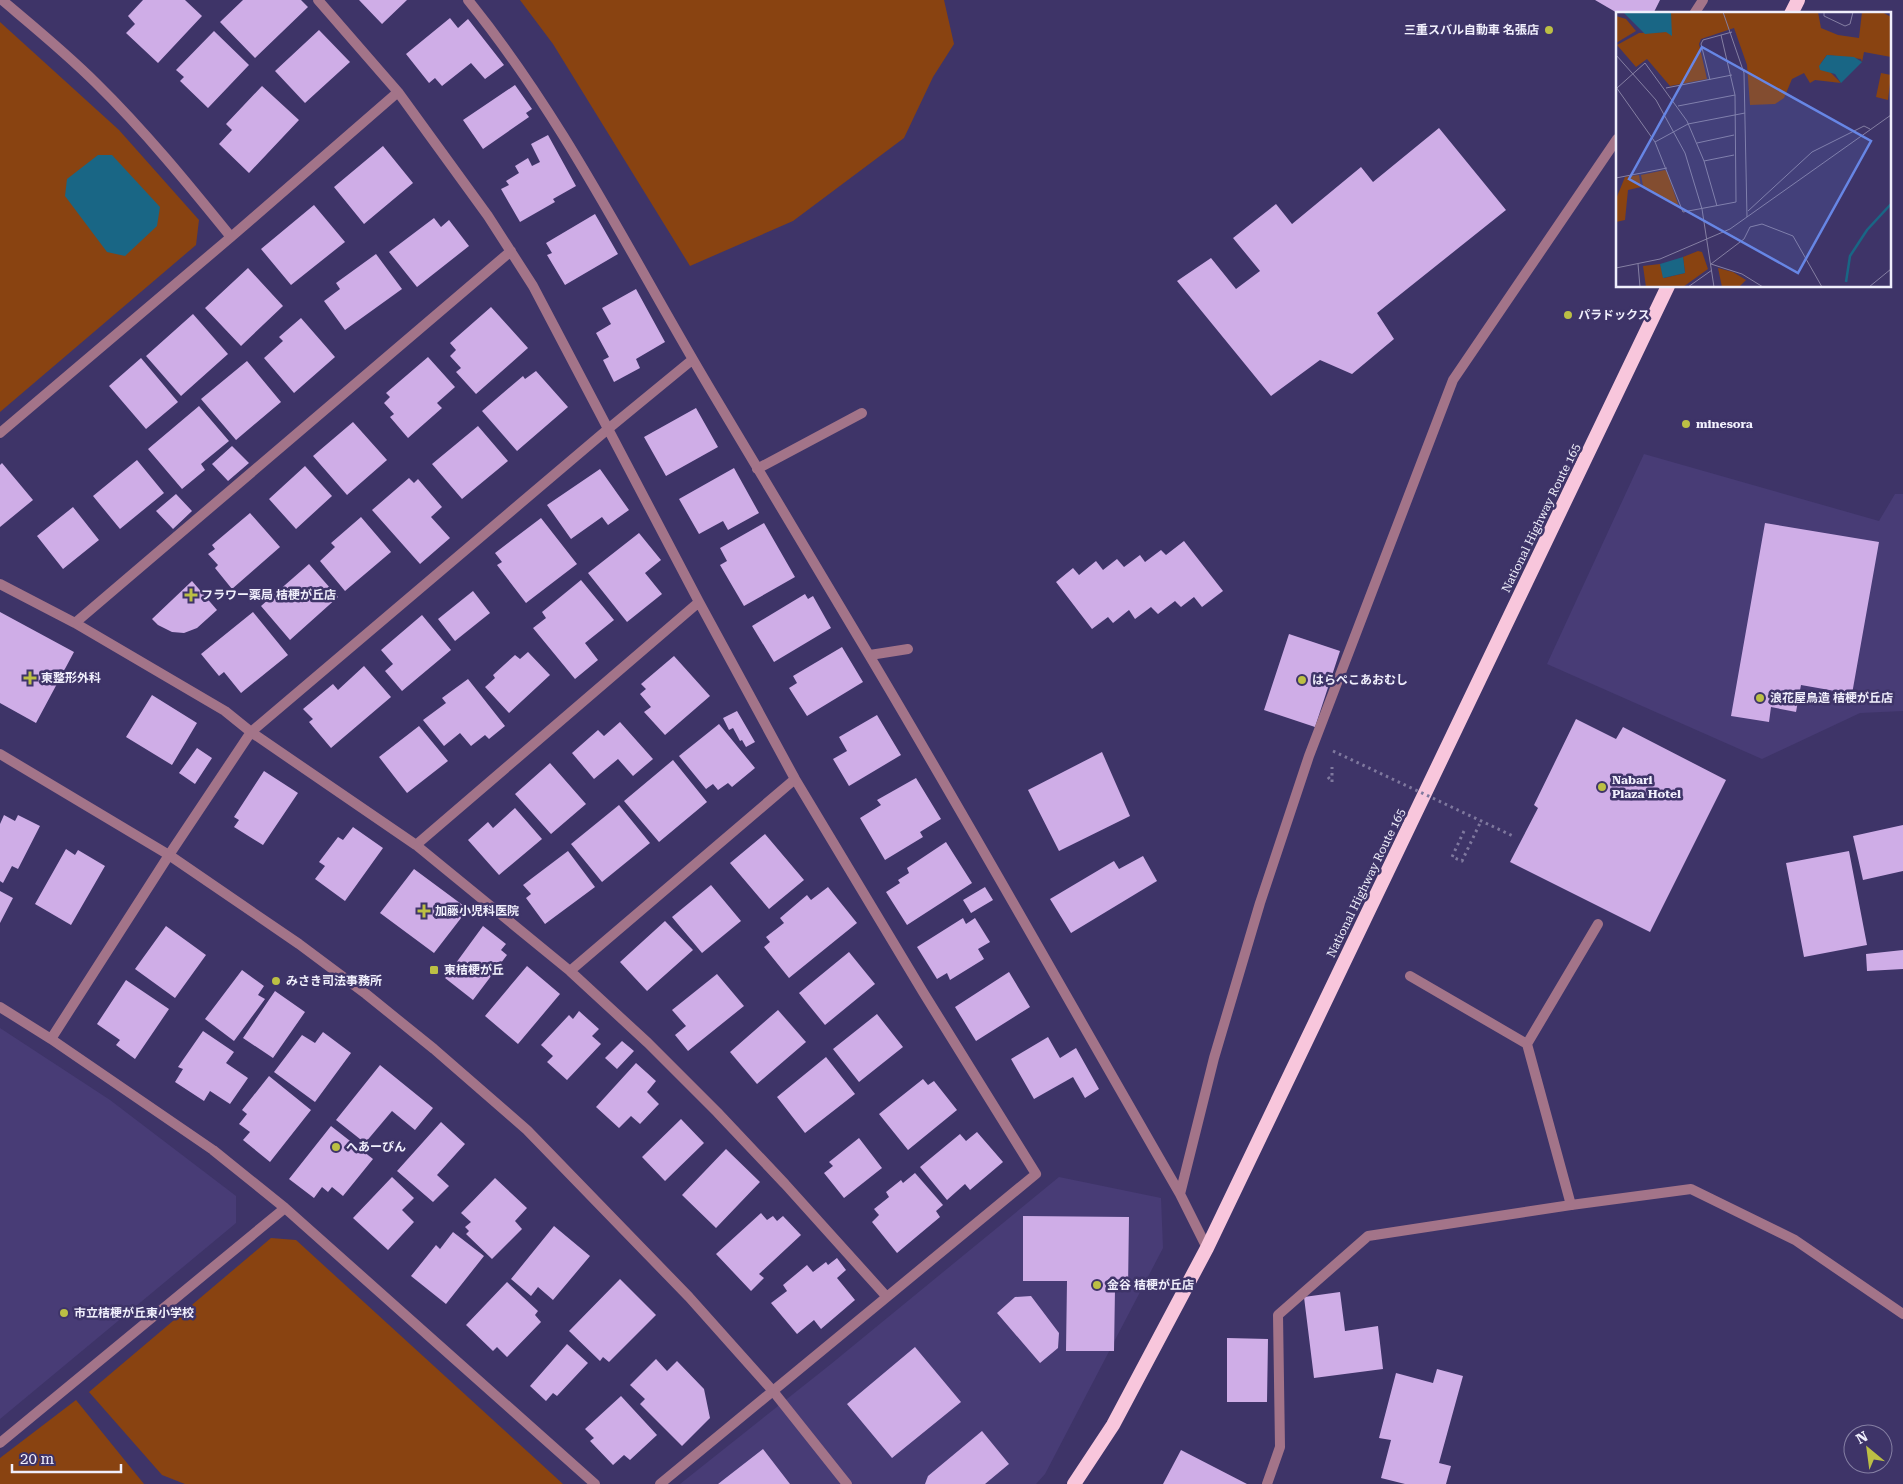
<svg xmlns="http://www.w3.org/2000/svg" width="1903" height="1484" font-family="'Roboto Serif','Noto Sans JP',serif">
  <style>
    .built { fill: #483c76 }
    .green { fill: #894311 }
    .water { fill: #196685 }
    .building { fill: #cfade7 }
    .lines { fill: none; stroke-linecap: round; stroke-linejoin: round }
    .path { stroke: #7f789e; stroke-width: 3; stroke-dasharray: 2.5 4; stroke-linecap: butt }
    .service { stroke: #a37489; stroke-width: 10 }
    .minor { stroke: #a37489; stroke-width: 10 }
    .tertiary { stroke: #a37489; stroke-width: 10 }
    .trunk { stroke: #f8c6dc; stroke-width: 14 }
    .path-bridge { stroke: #7f789e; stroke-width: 3; stroke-dasharray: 2.5 4; stroke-linecap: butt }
    .poi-dot { fill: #bcbf44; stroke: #3e3468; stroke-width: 2 }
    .labels { text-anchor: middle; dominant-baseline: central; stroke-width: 5; stroke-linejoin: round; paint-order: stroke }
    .poi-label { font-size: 12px; font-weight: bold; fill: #f0effc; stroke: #3e3468; text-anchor: start }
    .street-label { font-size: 12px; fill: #f0effc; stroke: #3e3468 }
    .inset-river { fill: none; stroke: #196685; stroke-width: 2.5 }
    .inset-road { fill: none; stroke: #857fa3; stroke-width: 1 }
    .view { fill: #6786e5; fill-opacity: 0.15; stroke: #6786e5; stroke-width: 2.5 }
    .inset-edge { fill: none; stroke: #f0effc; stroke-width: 2.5 }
  </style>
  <rect width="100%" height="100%" fill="#3e3468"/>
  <!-- built -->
  <path class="built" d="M1644 454 1879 521 1895 494H1903V711L1860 713 1762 759 1547 664Z
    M0 1028 110 1100 236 1196V1223L0 1419Z
    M1059 1177 1161 1198 1163 1248 1045 1474 1036 1484H680L831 1364Z"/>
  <!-- green -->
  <path class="green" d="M520 0H944L954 44 933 77 904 138 793 221 690 266 553 44Z
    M0 22 119 130 199 220 196 245 0 412Z
    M271 1238 296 1240 563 1484H185L162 1475 89 1392Z
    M76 1400 144 1484H0V1458Z"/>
  <!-- water -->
  <path class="water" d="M98 155H112L160 207 157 226 125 256 107 252 65 196 67 179Z"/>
  <!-- building -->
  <path class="building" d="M143 0H185L202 16 158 63 126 33 135 24 128 16Z
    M243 0H301L308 7 255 58 220 22Z
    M359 0H407L382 24Z
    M1595 0H1660L1653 14H1619Z
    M450 18 458 28 468 19 504 65 485 79 471 63 442 86 435 78 429 83 406 54Z
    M319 30 350 62 305 103 275 71Z
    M214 31 249 65 208 108 180 81 184 77 176 70Z
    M515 85 532 109 526 113 529 117 483 149 463 120Z
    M262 86 299 120 249 173 219 144 232 130 226 124Z
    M1439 128 1506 210 1377 313 1394 339 1352 374 1320 360 1271 396 1177 281 1211 258 1236 289 1260 271 1233 238 1276 204 1292 224 1361 167 1373 182Z
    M548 135 576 186 553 199 555 202 520 222 501 189 509 185 506 181 519 173 515 166 528 158 532 166 540 162 531 144Z
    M383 146 413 183 364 224 334 187Z
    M314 205 345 242 291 285 261 249Z
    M595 214 618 254 565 285 547 255 552 253 546 243Z
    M434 218 441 227 449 220 469 246 417 287 389 252Z
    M376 254 402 289 345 330 324 301 340 289 336 283Z
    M248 268 283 306 241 346 205 308Z
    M636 289 665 342 636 359 640 368 614 382 603 360 609 357 596 333 611 324 602 308Z
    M491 307 528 348 476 394 456 372 461 368 450 356 456 350 450 343Z
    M193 314 228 354 181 396 146 356Z
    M301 318 335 357 294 393 264 358 283 341 279 337Z
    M428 357 455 387 437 403 442 408 408 438 390 417 394 414 384 403 390 397 386 393Z
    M141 358 178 402 146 429 109 386Z
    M247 361 281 402 236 440 201 399Z
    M536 371 568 407 517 451 482 411 523 376 525 379Z
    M199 406 229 441 201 464 205 470 182 489 148 449Z
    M696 408 718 447 666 476 644 437Z
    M353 422 387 460 347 495 313 456Z
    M478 426 508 461 462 499 432 464Z
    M232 446 249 463 228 481 212 464Z
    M137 460 164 493 120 529 93 496Z
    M2 463 33 500 0 527V465Z
    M305 466 332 496 296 529 269 499Z
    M734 468 759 513 728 530 723 521 699 534 679 499Z
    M600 469 629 510 608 525 602 517 571 539 547 505Z
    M409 478 414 483 418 479 442 507 431 517 450 538 420 564 372 510Z
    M176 494 192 511 173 529 156 511Z
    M73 507 99 540 63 569 37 536Z
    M250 513 280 547 232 589 215 568 218 565 208 554 215 549 212 545Z
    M361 517 391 552 345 591 320 561 335 547 331 543Z
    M541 518 577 564 526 603 497 565 502 562 495 553Z
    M764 523 795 577 744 606 720 565 727 561 720 548Z
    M1765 523 1879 542 1852 694 1801 685 1796 712 1771 707 1769 722 1731 716Z
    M639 533 661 560 645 573 662 594 627 622 588 573Z
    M1184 541 1223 591 1202 607 1194 597 1181 607 1175 601 1158 614 1151 607 1135 619 1129 610 1113 623 1108 617 1092 629 1056 582 1073 568 1079 575 1096 561 1103 570 1117 559 1124 567 1140 555 1145 562 1161 550 1166 555Z
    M309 564 338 597 290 640 261 606Z
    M581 580 614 620 585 643 598 660 575 679 533 628 546 618 542 612Z
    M192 581 217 610 197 628 184 633 172 632 158 625 152 619Z
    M473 591 490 613 455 641 438 619Z
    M805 594 808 599 813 596 831 628 774 662 752 626Z
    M0 612 74 652 36 723 0 703Z
    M253 612 288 655 241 693 224 672 219 676 201 654Z
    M422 615 451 650 402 691 385 671 393 664 381 650Z
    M1289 634 1340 651 1315 727 1264 710Z
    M842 647 863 682 807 716 789 688 797 683 793 676Z
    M528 652 550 675 509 713 485 687 495 678 493 675 515 655 520 659Z
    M674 656 710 696 665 735 644 712 651 707 640 694 646 689 641 684Z
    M364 666 391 697 331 748 309 722 313 719 303 709 333 684 338 690Z
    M468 679 505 726 489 739 485 735 471 746 460 733 444 746 423 720 446 703 442 698Z
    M152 695 197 723 172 765 126 737Z
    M737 711 755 742 746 747 742 740 740 741 733 728 729 730 723 718Z
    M877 715 901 755 849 786 833 759 847 751 839 737Z
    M1576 719 1616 739 1623 727 1726 780 1650 932 1510 862 1538 808 1534 805Z
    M620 722 653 759 633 776 618 759 594 779 572 753 598 730 604 736Z
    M719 724 755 768 732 787 728 783 718 790 713 784 706 789 679 756Z
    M419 726 448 761 407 793 379 757Z
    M197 748 212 758 195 784 179 773Z
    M1102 752 1130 816 1059 851 1028 790Z
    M673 760 707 802 659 842 624 801Z
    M550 763 586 804 551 834 515 794Z
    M264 771 298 793 263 845 234 827 239 820 234 817Z
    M916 778 941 819 920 832 923 837 885 860 860 818 881 805 877 800Z
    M619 805 650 843 602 882 571 844Z
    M515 808 542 839 499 875 468 840 488 822 493 828Z
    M4 815 15 821 18 815 40 826 18 869 12 866 3 883 0 881V824Z
    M1903 825V871L1863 880 1853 836Z
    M353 827 383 848 345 901 315 879 325 866 319 862 338 837 343 840Z
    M765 834 804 880 769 909 730 863Z
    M946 842 972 883 907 925 886 892 900 883 898 880 909 873 907 868Z
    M66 849 75 855 78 850 105 866 71 925 35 904Z
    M568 851 595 887 545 924 526 898 531 894 523 885Z
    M1849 851 1867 945 1804 957 1786 863Z
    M1143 856 1157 881 1071 933 1050 899 1114 861 1119 869Z
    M414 869 468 909 434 953 380 913Z
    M711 885 741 921 702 953 672 917Z
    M828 887 857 923 789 978 764 947 770 942 766 937 784 923 780 918 807 895 811 900Z
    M985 887 993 900 971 913 963 900Z
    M0 891 13 898 0 923Z
    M963 918 966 924 975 918 990 942 978 949 984 959 950 980 947 973 937 979 917 947Z
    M665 921 693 950 647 991 620 962Z
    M166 926 206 955 175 998 135 969Z
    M483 926 506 944 501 950 507 955 473 1000 445 978Z
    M1903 950V969L1867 971 1866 954Z
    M849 952 875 984 825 1025 799 993Z
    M527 966 560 994 518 1044 485 1016Z
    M242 970 264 986 258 995 265 999 234 1041 205 1019Z
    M1009 972 1030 1007 976 1041 955 1007Z
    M717 974 744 1006 688 1051 675 1035 686 1026 672 1010Z
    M126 980 169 1009 135 1059 116 1045 120 1040 97 1024Z
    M275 991 305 1012 273 1058 243 1038Z
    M778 1010 806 1042 757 1084 730 1052Z
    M579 1011 599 1029 592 1036 601 1044 567 1080 547 1062 553 1056 541 1045 569 1015 573 1019Z
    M877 1014 903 1047 859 1082 833 1049Z
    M203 1031 234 1052 226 1063 248 1078 230 1104 210 1091 204 1101 175 1082 183 1069 178 1067Z
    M323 1032 351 1053 315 1102 274 1072 302 1035 315 1043Z
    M1048 1037 1060 1058 1076 1048 1099 1089 1085 1098 1073 1077 1034 1099 1011 1059Z
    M622 1041 634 1051 617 1069 605 1058Z
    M826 1057 855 1094 805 1133 777 1097Z
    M636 1063 656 1081 647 1092 659 1104 640 1124 631 1116 619 1128 596 1107Z
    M380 1065 433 1108 415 1130 392 1111 365 1143 336 1120Z
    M269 1076 311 1110 270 1162 243 1140 250 1132 239 1124 247 1114 242 1110Z
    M923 1079 928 1085 934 1081 957 1110 908 1150 879 1114Z
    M681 1119 704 1143 665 1181 642 1157Z
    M441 1122 465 1144 437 1175 449 1186 433 1202 397 1171Z
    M331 1126 373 1159 343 1196 332 1187 328 1192 322 1187 314 1198 289 1179Z
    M977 1132 1003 1162 970 1190 965 1184 947 1200 920 1167 960 1134 966 1141Z
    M859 1138 882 1168 844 1198 824 1173 833 1166 829 1162Z
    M726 1149 760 1182 716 1228 682 1195Z
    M915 1173 943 1205 936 1211 940 1217 897 1253 872 1222 879 1215 874 1209 889 1197 886 1192 901 1180 903 1183Z
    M392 1177 414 1198 402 1210 414 1222 388 1250 353 1218Z
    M495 1178 527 1208 515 1221 522 1229 492 1259 466 1234 469 1231 465 1227 471 1222 461 1213Z
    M761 1213 767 1220 773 1216 777 1221 783 1216 801 1235 759 1274 764 1278 751 1291 716 1254Z
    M1023 1216 1129 1217 1128 1289H1115L1114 1351H1066L1067 1281H1023Z
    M554 1226 590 1256 553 1300 538 1287 531 1296 511 1279Z
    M453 1232 484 1256 446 1304 411 1276 436 1245 440 1249Z
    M837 1258 846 1270 837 1278 855 1300 821 1329 814 1320 797 1334 771 1303 787 1291 783 1285 807 1265 813 1272 826 1262 828 1265Z
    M620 1279 656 1315 609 1362 603 1357 600 1361 569 1331Z
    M507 1282 538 1311 535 1315 541 1322 507 1357 497 1347 493 1351 466 1325Z
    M1340 1292 1345 1331 1378 1326 1383 1369 1314 1378 1304 1297Z
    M1031 1296 1059 1333 1058 1348 1040 1363 997 1313 1015 1297Z
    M1227 1338 1268 1339 1267 1402H1227Z
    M567 1344 588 1363 557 1396 553 1393 546 1401 530 1386Z
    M915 1347 961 1402 892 1458 847 1404Z
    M656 1359 667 1371 677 1361 704 1389 710 1418 682 1446 640 1404 645 1399 630 1385Z
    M1437 1369 1463 1376 1439 1463 1451 1466 1446 1484H1405L1381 1478 1391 1440 1379 1438 1396 1373 1433 1383Z
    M621 1396 657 1435 630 1460 624 1455 613 1465 590 1441 594 1438 585 1429Z
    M982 1431 1009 1464 985 1484H925L928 1476Z
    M763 1449 790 1484H718Z
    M1181 1450 1247 1484H1163Z"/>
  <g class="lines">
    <!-- path -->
    <path class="path" d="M1328 777 1332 782V767
      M1464 831 1452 857 1462 861 1481 821"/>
    <!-- service -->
    <path class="service" d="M1410 976 1527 1044
      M1571 1205 1527 1044 1598 924"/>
    <!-- minor -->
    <path class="minor" d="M2 0C34 27 66 53 96 83 145 131 188 184 231 237
      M318 0 398 92 488 216 533 286 699 602 795 779 923 992 1036 1174 660 1484
      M468 0C566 121 635 264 715 397 766 483 818 569 869 655 975 833 1076 1014 1180 1194L1207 1248
      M1694 14 1703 0
      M0 433 231 237 398 92
      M757 469 862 413
      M0 584 75 623 225 711 251 732 416 845 570 971 648 1043 717 1112 785 1184 886 1296
      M75 623 511 251
      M870 655 908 649
      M416 845 699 602
      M570 971 795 779
      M0 1007 51 1039 213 1150 285 1208 595 1484
      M51 1039 169 855 251 732 608 429 692 360
      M1180 1194 1214 1058 1260 903 1309 756 1453 380 1617 139
      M0 1443 285 1208
      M1267 1484 1280 1447 1278 1315 1368 1236 1571 1205 1691 1189 1795 1240 1903 1314"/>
    <!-- tertiary -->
    <path class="tertiary" d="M0 754 169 855 299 944 366 994 434 1049 527 1130 689 1297 773 1391 847 1484"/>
    <!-- trunk -->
    <path class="trunk" d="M1791 14 1798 0
      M1074 1484 1113 1425 1207 1248 1668 286"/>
    <!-- path-bridge -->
    <path class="path-bridge" d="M1333 751 1513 836"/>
  </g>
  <!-- markers -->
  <g class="poi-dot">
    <circle cx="1549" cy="30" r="5"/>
    <circle cx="1568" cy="315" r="5"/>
    <circle cx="1686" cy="424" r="5"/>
    <path d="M188.5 587.5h5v5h5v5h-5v5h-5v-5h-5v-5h5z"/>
    <path d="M27.5 670.5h5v5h5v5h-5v5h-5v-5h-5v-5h5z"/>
    <circle cx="1302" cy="680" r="5"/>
    <circle cx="1760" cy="698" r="5"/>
    <circle cx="1602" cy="787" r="5"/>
    <path d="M421.5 903.5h5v5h5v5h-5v5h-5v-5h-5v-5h5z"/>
    <rect x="429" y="965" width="10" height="10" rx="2.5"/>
    <circle cx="276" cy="981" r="5"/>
    <circle cx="336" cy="1147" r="5"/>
    <circle cx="1097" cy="1285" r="5"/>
    <circle cx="64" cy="1313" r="5"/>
  </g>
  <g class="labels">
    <!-- poi labels -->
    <g class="poi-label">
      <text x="1539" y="30" text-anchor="end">三重スバル自動車 名張店</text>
      <text x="1578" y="315">パラドックス</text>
      <text x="1696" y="424">minesora</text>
      <text x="201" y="595">フラワー薬局 桔梗が丘店</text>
      <text x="41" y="678">東整形外科</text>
      <text x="1312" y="680">はらぺこあおむし</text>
      <text x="1770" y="698">浪花屋鳥造 桔梗が丘店</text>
      <text x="1612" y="780">Nabari<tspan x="1612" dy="14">Plaza Hotel</tspan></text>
      <text x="435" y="911">加藤小児科医院</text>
      <text x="444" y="970">東桔梗が丘</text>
      <text x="286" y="981">みさき司法事務所</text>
      <text x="346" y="1147">へあーぴん</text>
      <text x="1107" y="1285">金谷 桔梗が丘店</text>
      <text x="74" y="1313">市立桔梗が丘東小学校</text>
    </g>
    <!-- street labels -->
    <g class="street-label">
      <text transform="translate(1541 518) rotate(-64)">National Highway Route 165</text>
      <text transform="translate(1366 883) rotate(-64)">National Highway Route 165</text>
    </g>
  </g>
  <!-- overview -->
  <g transform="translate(1616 12)">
    <rect width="275" height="275" fill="#3e3468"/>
    <path d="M55 0H202L205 16 222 23 243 26 246 0H266L275 5V45L248 40 246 50 245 47 211 43 205 51 225 71 199 68 194 71 188 61 176 67 168 86 159 92 134 93 131 53 118 16 85 27 83 32 91 67 54 74 31 47 20 55 1 33 23 21 50 20ZM0 4 10 7 20 19 0 31ZM265 61 275 63 272 88 260 85ZM49 158 51 160 63 195 27 174 25 163ZM23 163 25 175 12 178 9 208 0 210V187L9 165ZM82 239 86 240 92 257 67 275H30L27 254 44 252 48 266 69 261 67 245ZM102 256 117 260 130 268 123 275H106Z" fill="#894311"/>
    <path d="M7 0H55L56 24 50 20 29 22ZM211 43 238 45 246 50 225 71 219 62 204 58 203 54ZM67 245 69 261 47 266 44 252Z" fill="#196685"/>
    <path class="inset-river" d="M230 270 234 244 251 218 275 192"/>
    <path class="inset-road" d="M107 0 128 61 131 205M208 0V4L229 14 234 12 237 0M0 43 40 88 69 141 86 197 98 275M94 68 85 32 87 28 116 20M0 75 39 130 67 200 120 190 119 83 105 23M1 76 29 51 71 109 88 149 101 194M50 76 116 63M62 94 119 83M39 130 72 112 129 101M81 131 118 123M88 149 118 143M0 166 51 156M132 199 196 140 248 114 254 117M22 252 24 275M95 252 128 227 134 215 146 212 177 224 206 275M95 252 126 262 147 275M0 256 44 247 114 217 275 103M72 275 96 258M253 275 275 257"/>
    <path class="view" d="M86 35 255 129 182 261 13 167Z"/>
    <rect width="275" height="275" class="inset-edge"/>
  </g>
  <!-- north arrow -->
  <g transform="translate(1868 1449) rotate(331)"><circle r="24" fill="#3e3468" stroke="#857fa3"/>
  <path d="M0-4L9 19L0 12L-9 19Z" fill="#bcbf44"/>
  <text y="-8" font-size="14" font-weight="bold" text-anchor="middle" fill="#f0effc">N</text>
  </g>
  <!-- scale -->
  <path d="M12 1464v8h109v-8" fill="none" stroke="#f0effc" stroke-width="2.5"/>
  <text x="20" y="1464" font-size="15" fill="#f0effc" stroke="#3e3468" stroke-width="4" paint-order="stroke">20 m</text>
</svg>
